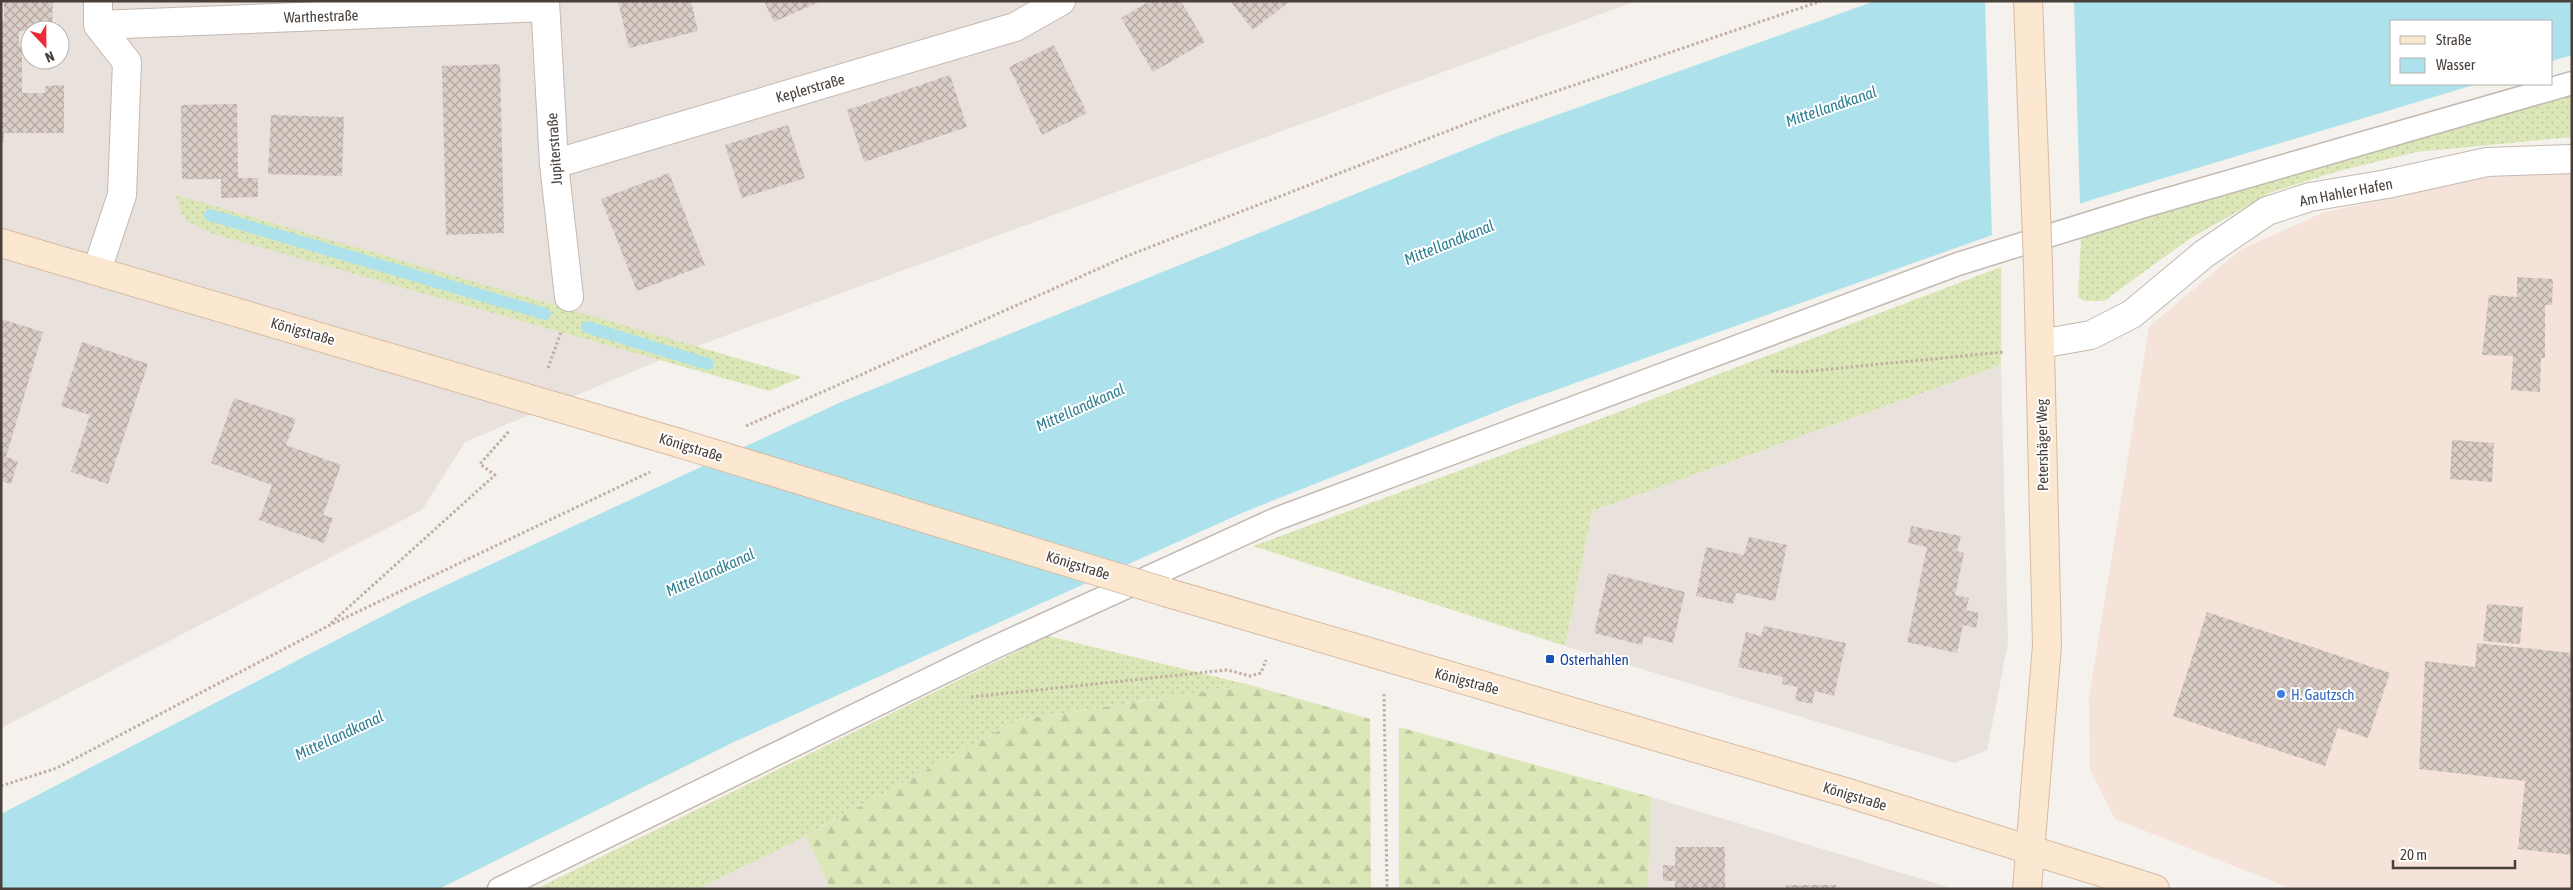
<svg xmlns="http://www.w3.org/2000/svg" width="2573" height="890" font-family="'Asap Condensed',sans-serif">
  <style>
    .residential { fill: #e9e1db; fill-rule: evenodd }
    .commercial { fill: #f5e3da }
    .grass { fill: url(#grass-dots) }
    .forest { fill: url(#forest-firs) }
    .water { fill: #ade2ed }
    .pier { fill: #f5f1ec }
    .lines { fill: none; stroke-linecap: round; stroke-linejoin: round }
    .stream { stroke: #ade2ed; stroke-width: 12 }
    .building { fill: url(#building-cross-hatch) }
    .lane-casing { stroke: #c4b9b2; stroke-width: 25 }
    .street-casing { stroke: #c4b9b2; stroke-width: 30 }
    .secondary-casing { stroke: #d5bba1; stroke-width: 30 }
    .path { stroke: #c2afa1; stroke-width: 3; stroke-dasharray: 2.5 2.5; stroke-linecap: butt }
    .lane { stroke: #fff; stroke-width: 22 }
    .street { stroke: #fff; stroke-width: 28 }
    .secondary { stroke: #fce7d0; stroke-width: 28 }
    .secondary-bridge-casing { stroke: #d5bba1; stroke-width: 30; stroke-linecap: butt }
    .secondary-bridge { stroke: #fce7d0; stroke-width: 28 }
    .transit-dot { fill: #1a4fb4; stroke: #fff; stroke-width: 2 }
    .shop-dot { fill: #3f7fe0; stroke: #fff; stroke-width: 2 }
    .labels { text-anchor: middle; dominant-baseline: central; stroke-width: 4; stroke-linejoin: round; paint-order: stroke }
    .street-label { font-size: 15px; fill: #4a403a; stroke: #fff }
    .transit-label { font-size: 15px; fill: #164399; stroke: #fff; text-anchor: start }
    .shop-label { font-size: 15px; fill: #366cbe; stroke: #fff; text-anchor: start }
    .water-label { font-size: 16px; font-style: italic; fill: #2f7f91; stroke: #fff }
  </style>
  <defs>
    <pattern id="grass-dots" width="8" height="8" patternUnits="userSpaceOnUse" patternTransform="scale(1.25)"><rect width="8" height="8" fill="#dce7b8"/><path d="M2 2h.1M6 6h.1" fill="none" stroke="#bec79f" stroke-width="1.8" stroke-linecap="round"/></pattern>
    <pattern id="forest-firs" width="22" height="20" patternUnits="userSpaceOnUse" patternTransform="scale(1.25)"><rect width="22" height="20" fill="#dce7b8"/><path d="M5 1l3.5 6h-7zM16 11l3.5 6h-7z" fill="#bec79f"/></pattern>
    <pattern id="building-cross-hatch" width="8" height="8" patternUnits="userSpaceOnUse" patternTransform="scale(1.25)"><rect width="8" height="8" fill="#d9cdc5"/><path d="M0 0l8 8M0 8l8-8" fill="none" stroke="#b2a8a1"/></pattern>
  </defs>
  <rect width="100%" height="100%" fill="#f5f1ec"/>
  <!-- residential -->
  <path class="residential" d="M1 1H1636L670 356 465 442 422 510 1 728ZM30 30H60V60H30Z
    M2001 365 2008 643 1987 750 1955 763 1565 646 1592 511Z
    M1651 797 1948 887 1950 889H1648Z
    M806 836 830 889H698Z"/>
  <!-- commercial -->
  <path class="commercial" d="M2572 172V889H2292L2115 819 2090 770 2089 698 2149 327 2240 250 2322 213 2481 178Z"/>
  <!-- grass -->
  <path class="grass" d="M2572 90V137L2416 152 2339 171 2272 192 2189 239 2104 301H2085L2078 297 2081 236Z
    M176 195 802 377 769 391 217 235C194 225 180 222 176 195Z
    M2001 267V365L1592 511 1565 646 1253 546 1592 422Z
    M1048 636 1250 685 1018 720 806 836 698 889H536Z"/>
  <!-- forest -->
  <path class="forest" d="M1250 685 1370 719 1371 889H830L806 836 1018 720Z
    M1399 727 1651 797 1648 889H1399Z"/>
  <!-- water -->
  <path class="water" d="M1875 1H2572V55L2552 61V21H2392V84H2477L2091 200 1516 404 1242 513 736 741 439 889H1V814L410 602 841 402 1501 135Z"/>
  <!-- pier -->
  <path class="pier" d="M1985 1H2074L2080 206 1992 238Z"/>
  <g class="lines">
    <!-- stream -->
    <path class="stream" d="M210 215 545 314
      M587 327 708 364"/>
  </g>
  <!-- building -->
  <path class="building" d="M4 1H53L52 30 19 31V46H22V93H45V86L64 85V133H4V142L1 144V21H4Z
    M618 1H691L698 31 629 48Z
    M764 1H821L774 22Z
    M1150 1H1181L1205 42 1153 72 1121 18Z
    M1230 1H1290L1253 30Z
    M1054 45 1087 113 1042 135 1009 67Z
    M500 64 504 233 446 235 442 66Z
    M950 75 967 127 864 162 847 110Z
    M237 104 238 178H258V197L221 198V179H182L181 105Z
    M271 115 344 117 342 176 268 174Z
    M788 125 805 178 742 198 725 145Z
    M669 173 705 265 637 291 601 199Z
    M2517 277 2553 279 2552 305H2545V358H2541L2540 392 2511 390 2513 356 2482 355 2489 295 2517 297Z
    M1 319 43 332 6 457 18 461 11 484 1 481Z
    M82 342 148 364 108 484 71 472 90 415 61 406Z
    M234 398 296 419 286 445 341 465 323 515 333 518 324 543 259 520 272 485 211 463Z
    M2452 440 2494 443 2492 482 2450 479Z
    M1911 526 1961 536 1957 551 1964 553 1955 595 1969 598 1966 610 1979 613 1976 628 1963 625 1957 653 1907 642 1927 547 1908 543Z
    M1749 537 1787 545 1775 601 1736 593 1733 604 1696 596 1706 547 1744 555Z
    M1608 573 1685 592 1673 643 1644 636 1642 645 1594 633Z
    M2487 604 2523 607 2520 644 2483 641Z
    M2207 612 2390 673 2368 738 2338 728 2325 766 2173 716Z
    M1764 626 1846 643 1834 696 1815 691 1812 704 1795 700 1798 687 1782 684 1783 677 1738 667 1746 632 1761 636Z
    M2477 643 2572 653V855L2518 849 2525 781 2419 769 2425 661 2475 667Z
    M1675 847H1725V889H1675V881H1663V865L1675 866Z
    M1786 885H1836V889H1786Z"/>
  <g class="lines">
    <defs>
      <path id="lane" d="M499 889 993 648 1276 519 1958 264 2141 207 2572 83"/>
      <path id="street" d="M545 1 554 164 569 297
        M98 25 545 7
        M554 164 1015 27 1061 1
        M97 270 122 195 127 62 98 25V1
        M2040 344 2091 335 2132 314 2204 254 2267 211 2310 197 2387 184 2487 162 2572 159"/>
      <path id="secondary" d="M1 243 679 443
        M1165 592 1845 792 2155 889
        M2027 889 2047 645 2038 265"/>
    </defs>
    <!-- lane casing -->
    <use href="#lane" class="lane-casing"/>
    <!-- street casing -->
    <use href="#street" class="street-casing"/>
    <!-- secondary casing -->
    <use href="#secondary" class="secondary-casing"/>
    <!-- path -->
    <path class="path" d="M548 368 561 332
      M1771 371 1800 372 2004 352
      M746 426 1127 256 1504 109 1821 1
      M331 623 495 475 480 464 510 430
      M1384 694 1387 889
      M971 697 1227 670 1250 676 1261 673 1266 660
      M1 786 57 768 328 626 650 472"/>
    <!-- lane -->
    <use href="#lane" class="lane"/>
    <!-- street -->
    <use href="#street" class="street"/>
    <!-- secondary -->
    <use href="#secondary" class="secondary"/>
    <defs>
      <path id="secondary-bridge" d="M2028 1 2038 265
        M679 443 1165 592"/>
    </defs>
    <!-- secondary-bridge casing -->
    <use href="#secondary-bridge" class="secondary-bridge-casing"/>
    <!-- secondary-bridge -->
    <use href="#secondary-bridge" class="secondary-bridge"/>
  </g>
  <!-- markers -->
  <rect class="transit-dot" x="1545" y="654" width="10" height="10" rx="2.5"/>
  <circle class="shop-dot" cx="2281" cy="694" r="5"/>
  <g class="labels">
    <!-- street labels -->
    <g class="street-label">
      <text transform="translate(321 16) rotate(-2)">Warthestraße</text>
      <text transform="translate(810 88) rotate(-16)">Keplerstraße</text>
      <text transform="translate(554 149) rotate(-94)">Jupiterstraße</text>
      <text transform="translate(2346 192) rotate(-11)">Am Hahler Hafen</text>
      <text transform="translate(303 331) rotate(16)">Königstraße</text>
      <text transform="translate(2042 445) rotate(-91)">Petershäger Weg</text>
      <text transform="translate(691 447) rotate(17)">Königstraße</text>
      <text transform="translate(1078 565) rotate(17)">Königstraße</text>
      <text transform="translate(1467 681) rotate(15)">Königstraße</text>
      <text transform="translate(1855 796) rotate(17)">Königstraße</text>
    </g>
    <!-- transit labels -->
    <g class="transit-label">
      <text x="1560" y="659">Osterhahlen</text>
    </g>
    <!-- shop labels -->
    <g class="shop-label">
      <text x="2291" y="694">H. Gautzsch</text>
    </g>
    <!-- water labels -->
    <g class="water-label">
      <text transform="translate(1831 106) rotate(-19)">Mittellandkanal</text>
      <text transform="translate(1449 242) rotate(-22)">Mittellandkanal</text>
      <text transform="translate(1080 407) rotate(-24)">Mittellandkanal</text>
      <text transform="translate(710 572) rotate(-24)">Mittellandkanal</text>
      <text transform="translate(339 735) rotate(-25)">Mittellandkanal</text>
    </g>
  </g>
  <!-- border -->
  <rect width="2573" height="890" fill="none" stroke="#4a403a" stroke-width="5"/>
  <!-- legend -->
  <rect x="2390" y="20" width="162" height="65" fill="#ffffff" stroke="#b7b3b0"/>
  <rect x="2400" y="36" width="25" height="8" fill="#fce7d0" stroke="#b7b3b0"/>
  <text x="2436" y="45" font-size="15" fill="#4a403a">Straße</text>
  <rect x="2400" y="58" width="25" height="15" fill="#ade2ed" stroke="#b7b3b0"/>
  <text x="2436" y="70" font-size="15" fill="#4a403a">Wasser</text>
  <!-- north arrow -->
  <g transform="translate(45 45) rotate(158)"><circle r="24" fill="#ffffff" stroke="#b7b3b0"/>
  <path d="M0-4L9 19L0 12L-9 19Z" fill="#ee2a3a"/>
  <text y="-8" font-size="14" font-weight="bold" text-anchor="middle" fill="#4a403a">N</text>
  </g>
  <!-- scale -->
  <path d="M2393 860v8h122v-8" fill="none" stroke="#4a403a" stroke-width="2.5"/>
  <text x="2400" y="860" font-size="15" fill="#4a403a" stroke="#ffffff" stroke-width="4" paint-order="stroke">20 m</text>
</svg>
